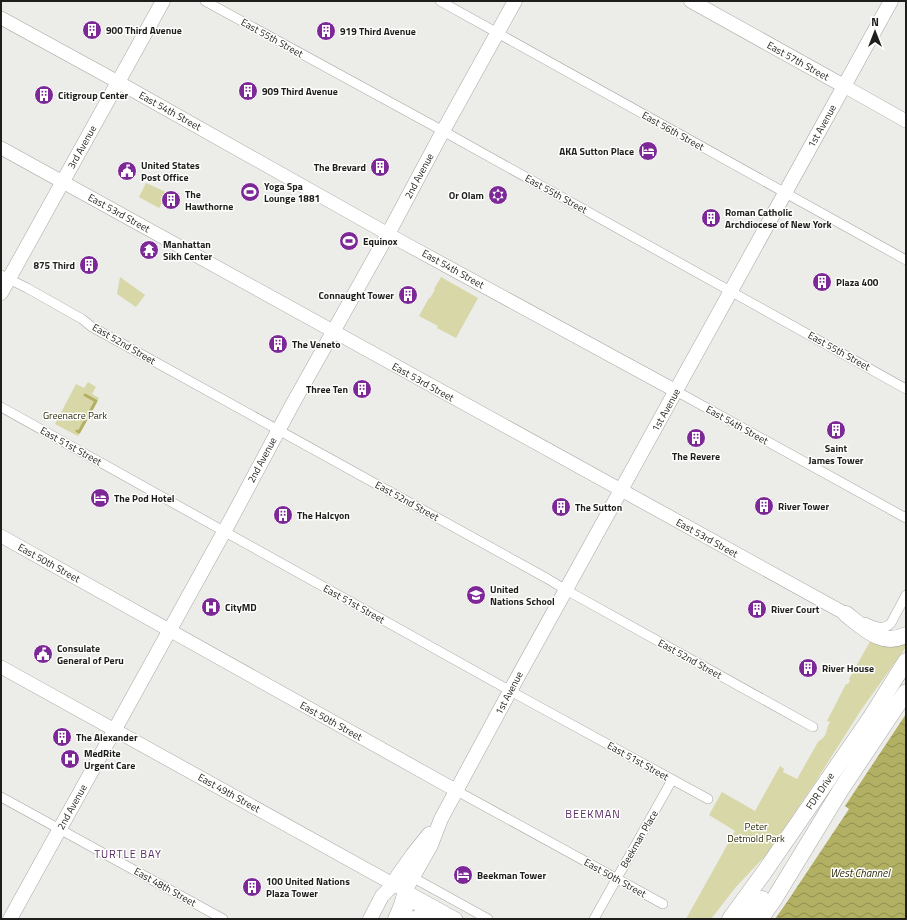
<svg xmlns="http://www.w3.org/2000/svg" width="907" height="920" font-family="'Titillium Web',sans-serif">
  <style>
    .green { fill: #d7d7a7 }
    .water { fill: url(#water-waves) }
    .lines { fill: none; stroke-linecap: round; stroke-linejoin: round }
    .stream { stroke: #b2b063; stroke-width: 3 }
    .street-casing { stroke: #a6a6a3; stroke-width: 10 }
    .secondary-casing { stroke: #a6a6a3; stroke-width: 14 }
    .primary-casing { stroke: #a6a6a3; stroke-width: 15 }
    .highway-casing { stroke: #a6a6a3; stroke-width: 17 }
    .street { stroke: #fff; stroke-width: 9 }
    .secondary { stroke: #fff; stroke-width: 13 }
    .primary { stroke: #fff; stroke-width: 14 }
    .highway { stroke: #fff; stroke-width: 16 }
    .labels { text-anchor: middle; dominant-baseline: central; stroke-width: 3; stroke-linejoin: round; paint-order: stroke }
    .poi-label { font-size: 10px; font-weight: bold; fill: #1e1e1d; stroke: #fffffe; text-anchor: start }
    .street-label { font-size: 10px; fill: #1e1e1d; stroke: #fffffe }
    .park-label { font-size: 10px; fill: #2c2a08; stroke: #fffffe }
    .neighbourhood-label { font-size: 11px; letter-spacing: 1px; fill: #562d64; stroke: #fffffe }
    .water-label { font-size: 11px; font-style: italic; fill: #2d2b09; stroke: #fffffe }
  </style>
  <defs>
    <pattern id="water-waves" width="16" height="10" patternUnits="userSpaceOnUse"><rect width="16" height="10" fill="#b2b063"/><path d="M0 5q4-4 8 0t8 0" fill="none" stroke="#908f51"/></pattern>
  </defs>
  <rect width="100%" height="100%" fill="#ecece8"/>
  <!-- green -->
  <path class="green" d="M146 183 168 193 159 208 139 197Z
    M120 277 145 295 136 307 117 294Z
    M441 277 478 298 456 338 437 328 438 326 419 316 429 298H430L435 290 434 289Z
    M88 382 96 387 92 394 99 398 78 436 55 424 76 384 84 388Z
    M872 638 906 643V647L861 710 816 781 774 843 765 856 735 888 711 919H686L735 831 709 815 722 792 755 811 780 766 784 769 783 772 797 779 818 742 824 737 826 733 828 726 830 722 827 721 846 684H848L850 681 849 679Z"/>
  <!-- water -->
  <path class="water" d="M906 714V919H775L787 902 849 809 845 806Z"/>
  <g class="lines">
    <!-- stream -->
    <path class="stream" d="M77 431 79 432 96 401 85 395"/>
    <defs>
      <path id="street" d="M205 1 443 131 906 389
        M440 1 906 260
        M1 275 27 288 82 319 92 327 548 579 566 590 813 727
        M676 391 906 518
        M1 407 525 699 708 799
        M865 622C873 626 884 631 891 623L906 595
        M457 791 663 904
        M1 797 223 919
        M412 877 488 919
        M406 919 409 906 411 904H413L440 919
        M407 919 420 913 429 918
        M594 919 672 780"/>
      <path id="secondary" d="M1 18 118 82 404 243 676 391
        M844 86 906 121
        M1 148 846 614
        M1 536 457 791
        M1 667 456 919"/>
      <path id="primary" d="M691 1 844 86
        M1 293 163 1
        M10 919 230 521 292 405 388 234 443 131 515 1
        M370 919 382 896 393 885 398 875 413 854 429 834
        M395 919 401 905 405 891 431 845 441 819 510 691 891 1"/>
      <path id="highway" d="M846 614C865 629 882 647 906 635
        M730 919 765 871 871 717 906 661
        M747 919 762 899
        M760 919 773 901 840 791 906 692"/>
    </defs>
    <!-- street casing -->
    <use href="#street" class="street-casing"/>
    <!-- secondary casing -->
    <use href="#secondary" class="secondary-casing"/>
    <!-- primary casing -->
    <use href="#primary" class="primary-casing"/>
    <!-- highway casing -->
    <use href="#highway" class="highway-casing"/>
    <!-- street -->
    <use href="#street" class="street"/>
    <!-- secondary -->
    <use href="#secondary" class="secondary"/>
    <!-- primary -->
    <use href="#primary" class="primary"/>
    <!-- highway -->
    <use href="#highway" class="highway"/>
  </g>
  <!-- icons -->
  <defs>
    <symbol id="building-disc" viewBox="-11 -11 22 22"><circle r="9.5" fill="#7d2897" stroke="#fffffe"/><path d="M-4-6H4V6H1V3H-1V6H-4ZM-2.5-4.3h1.7v1.8h-1.7ZM.8-4.3h1.7v1.8H.8ZM-2.5-1h1.7V.8h-1.7ZM.8-1h1.7V.8H.8Z" fill="#fff"/></symbol>
    <symbol id="hotel-disc" viewBox="-11 -11 22 22"><circle r="9.5" fill="#7d2897" stroke="#fffffe"/><path d="M-6-4.5h1.5V1H6V5H4.5V3h-9V5H-6ZM-4 0a1.8 1.8 0 1 1 3.6 0ZM.5 0V-2.5h3Q6-2.5 6 0Z" fill="#fff"/></symbol>
    <symbol id="civic-disc" viewBox="-11 -11 22 22"><circle r="9.5" fill="#7d2897" stroke="#fffffe"/><path d="M-.6-6.5H3V-4.5H.6V-3L4-1V1h2V6H-6V1h2V-1L-.6-3ZM-1.2 2.5V6h2.4V2.5Z" fill="#fff"/></symbol>
    <symbol id="stadium-disc" viewBox="-11 -11 22 22"><circle r="9.5" fill="#7d2897" stroke="#fffffe"/><path d="M0-5a6.5 5 0 1 0 0 10a6.5 5 0 1 0 0-10ZM-3.5-1.8h7v3.6h-7Z" fill="#fff"/></symbol>
    <symbol id="synagogue-disc" viewBox="-11 -11 22 22"><circle r="9.5" fill="#7d2897" stroke="#fffffe"/><path d="M0-6.5L5.6 3.2H-5.6ZM0 6.5L5.6-3.2H-5.6Z" fill="#fff"/></symbol>
    <symbol id="temple-disc" viewBox="-11 -11 22 22"><circle r="9.5" fill="#7d2897" stroke="#fffffe"/><path d="M0-6L5-2H3V0L6.5 2.5H4V6H1.5V3h-3V6H-4V2.5H-6.5L-3 0V-2H-5Z" fill="#fff"/></symbol>
    <symbol id="school-disc" viewBox="-11 -11 22 22"><circle r="9.5" fill="#7d2897" stroke="#fffffe"/><path d="M0-5L7-2L0 1L-7-2ZM-4 1L0 2.5L4 1V4Q0 6-4 4Z" fill="#fff"/></symbol>
    <symbol id="hospital-disc" viewBox="-11 -11 22 22"><circle r="9.5" fill="#7d2897" stroke="#fffffe"/><path d="M-5-5h3v3.5h4V-5h3V5h-3V1.5h-4V5h-3Z" fill="#fff"/></symbol>
  </defs>
  <g fill-rule="evenodd">
    <use href="#building-disc" x="81" y="19" width="22" height="22"/>
    <use href="#building-disc" x="315" y="20" width="22" height="22"/>
    <use href="#building-disc" x="237" y="80" width="22" height="22"/>
    <use href="#building-disc" x="33" y="84" width="22" height="22"/>
    <use href="#hotel-disc" x="637" y="140" width="22" height="22"/>
    <use href="#building-disc" x="369" y="156" width="22" height="22"/>
    <use href="#civic-disc" x="116" y="160" width="22" height="22"/>
    <use href="#stadium-disc" x="239" y="181" width="22" height="22"/>
    <use href="#synagogue-disc" x="487" y="184" width="22" height="22"/>
    <use href="#building-disc" x="160" y="189" width="22" height="22"/>
    <use href="#building-disc" x="700" y="207" width="22" height="22"/>
    <use href="#stadium-disc" x="338" y="230" width="22" height="22"/>
    <use href="#temple-disc" x="138" y="239" width="22" height="22"/>
    <use href="#building-disc" x="78" y="254" width="22" height="22"/>
    <use href="#building-disc" x="811" y="271" width="22" height="22"/>
    <use href="#building-disc" x="397" y="284" width="22" height="22"/>
    <use href="#building-disc" x="267" y="333" width="22" height="22"/>
    <use href="#building-disc" x="351" y="378" width="22" height="22"/>
    <use href="#building-disc" x="825" y="419" width="22" height="22"/>
    <use href="#building-disc" x="685" y="427" width="22" height="22"/>
    <use href="#hotel-disc" x="89" y="487" width="22" height="22"/>
    <use href="#building-disc" x="753" y="495" width="22" height="22"/>
    <use href="#building-disc" x="550" y="496" width="22" height="22"/>
    <use href="#building-disc" x="272" y="504" width="22" height="22"/>
    <use href="#school-disc" x="465" y="584" width="22" height="22"/>
    <use href="#hospital-disc" x="200" y="596" width="22" height="22"/>
    <use href="#building-disc" x="746" y="598" width="22" height="22"/>
    <use href="#civic-disc" x="32" y="643" width="22" height="22"/>
    <use href="#building-disc" x="797" y="657" width="22" height="22"/>
    <use href="#building-disc" x="51" y="726" width="22" height="22"/>
    <use href="#hospital-disc" x="59" y="748" width="22" height="22"/>
    <use href="#hotel-disc" x="452" y="864" width="22" height="22"/>
    <use href="#building-disc" x="241" y="876" width="22" height="22"/>
  </g>
  <g class="labels">
    <!-- poi labels -->
    <g class="poi-label">
      <text x="106" y="30">900 Third Avenue</text>
      <text x="340" y="31">919 Third Avenue</text>
      <text x="262" y="91">909 Third Avenue</text>
      <text x="58" y="95">Citigroup Center</text>
      <text x="634" y="151" text-anchor="end">AKA Sutton Place</text>
      <text x="141" y="165">United States<tspan x="141" dy="12">Post Office</tspan></text>
      <text x="366" y="167" text-anchor="end">The Brevard</text>
      <text x="264" y="186">Yoga Spa<tspan x="264" dy="12">Lounge 1881</tspan></text>
      <text x="185" y="194">The<tspan x="185" dy="12">Hawthorne</tspan></text>
      <text x="484" y="195" text-anchor="end">Or Olam</text>
      <text x="725" y="212">Roman Catholic<tspan x="725" dy="12">Archdiocese of New York</tspan></text>
      <text x="363" y="241">Equinox</text>
      <text x="163" y="244">Manhattan<tspan x="163" dy="12">Sikh Center</tspan></text>
      <text x="75" y="265" text-anchor="end">875 Third</text>
      <text x="836" y="282">Plaza 400</text>
      <text x="394" y="295" text-anchor="end">Connaught Tower</text>
      <text x="292" y="344">The Veneto</text>
      <text x="348" y="389" text-anchor="end">Three Ten</text>
      <text x="836" y="448" text-anchor="middle">Saint<tspan x="836" dy="12">James Tower</tspan></text>
      <text x="696" y="456" text-anchor="middle">The Revere</text>
      <text x="114" y="498">The Pod Hotel</text>
      <text x="778" y="506">River Tower</text>
      <text x="575" y="507">The Sutton</text>
      <text x="297" y="515">The Halcyon</text>
      <text x="490" y="589">United<tspan x="490" dy="12">Nations School</tspan></text>
      <text x="225" y="607">CityMD</text>
      <text x="771" y="609">River Court</text>
      <text x="57" y="648">Consulate<tspan x="57" dy="12">General of Peru</tspan></text>
      <text x="822" y="668">River House</text>
      <text x="76" y="737">The Alexander</text>
      <text x="84" y="753">MedRite<tspan x="84" dy="12">Urgent Care</tspan></text>
      <text x="477" y="875">Beekman Tower</text>
      <text x="266" y="881">100 United Nations<tspan x="266" dy="12">Plaza Tower</tspan></text>
    </g>
    <!-- street labels -->
    <g class="street-label">
      <text transform="translate(272 38) rotate(29)">East 55th Street</text>
      <text transform="translate(798 61) rotate(29)">East 57th Street</text>
      <text transform="translate(170 111) rotate(29)">East 54th Street</text>
      <text transform="translate(822 126) rotate(-61)">1st Avenue</text>
      <text transform="translate(673 131) rotate(29)">East 56th Street</text>
      <text transform="translate(82 147) rotate(-61)">3rd Avenue</text>
      <text transform="translate(419 176) rotate(-62)">2nd Avenue</text>
      <text transform="translate(556 194) rotate(29)">East 55th Street</text>
      <text transform="translate(119 213) rotate(29)">East 53rd Street</text>
      <text transform="translate(453 269) rotate(29)">East 54th Street</text>
      <text transform="translate(124 344) rotate(30)">East 52nd Street</text>
      <text transform="translate(839 351) rotate(29)">East 55th Street</text>
      <text transform="translate(423 382) rotate(29)">East 53rd Street</text>
      <text transform="translate(666 410) rotate(-61)">1st Avenue</text>
      <text transform="translate(737 425) rotate(29)">East 54th Street</text>
      <text transform="translate(71 446) rotate(29)">East 51st Street</text>
      <text transform="translate(262 460) rotate(-62)">2nd Avenue</text>
      <text transform="translate(407 501) rotate(29)">East 52nd Street</text>
      <text transform="translate(707 538) rotate(29)">East 53rd Street</text>
      <text transform="translate(49 563) rotate(29)">East 50th Street</text>
      <text transform="translate(354 604) rotate(29)">East 51st Street</text>
      <text transform="translate(690 659) rotate(29)">East 52nd Street</text>
      <text transform="translate(509 693) rotate(-62)">1st Avenue</text>
      <text transform="translate(331 721) rotate(29)">East 50th Street</text>
      <text transform="translate(638 761) rotate(29)">East 51st Street</text>
      <text transform="translate(820 791) rotate(-56)">FDR Drive</text>
      <text transform="translate(229 793) rotate(29)">East 49th Street</text>
      <text transform="translate(72 807) rotate(-61)">2nd Avenue</text>
      <text transform="translate(639 839) rotate(-60)">Beekman Place</text>
      <text transform="translate(615 878) rotate(29)">East 50th Street</text>
      <text transform="translate(165 887) rotate(29)">East 48th Street</text>
    </g>
    <!-- park labels -->
    <g class="park-label">
      <text x="75" y="415">Greenacre Park</text>
      <text x="756" y="826">Peter<tspan x="756" dy="12">Detmold Park</tspan></text>
    </g>
    <!-- neighbourhood labels -->
    <g class="neighbourhood-label">
      <text x="593" y="814">BEEKMAN</text>
      <text x="128" y="854">TURTLE BAY</text>
    </g>
    <!-- water labels -->
    <g class="water-label">
      <text x="860" y="873">West Channel</text>
    </g>
  </g>
  <!-- border -->
  <rect width="907" height="920" fill="none" stroke="#1e1e1d" stroke-width="4"/>
  <!-- north arrow -->
  <g transform="translate(875 32)" stroke="#fffffe" stroke-width="3" paint-order="stroke">
  <path d="M0-3L7 15L0 10L-7 15Z" fill="#1e1e1d"/>
  <text y="-6" font-size="11" font-weight="bold" text-anchor="middle" fill="#1e1e1d">N</text>
  </g>
</svg>
